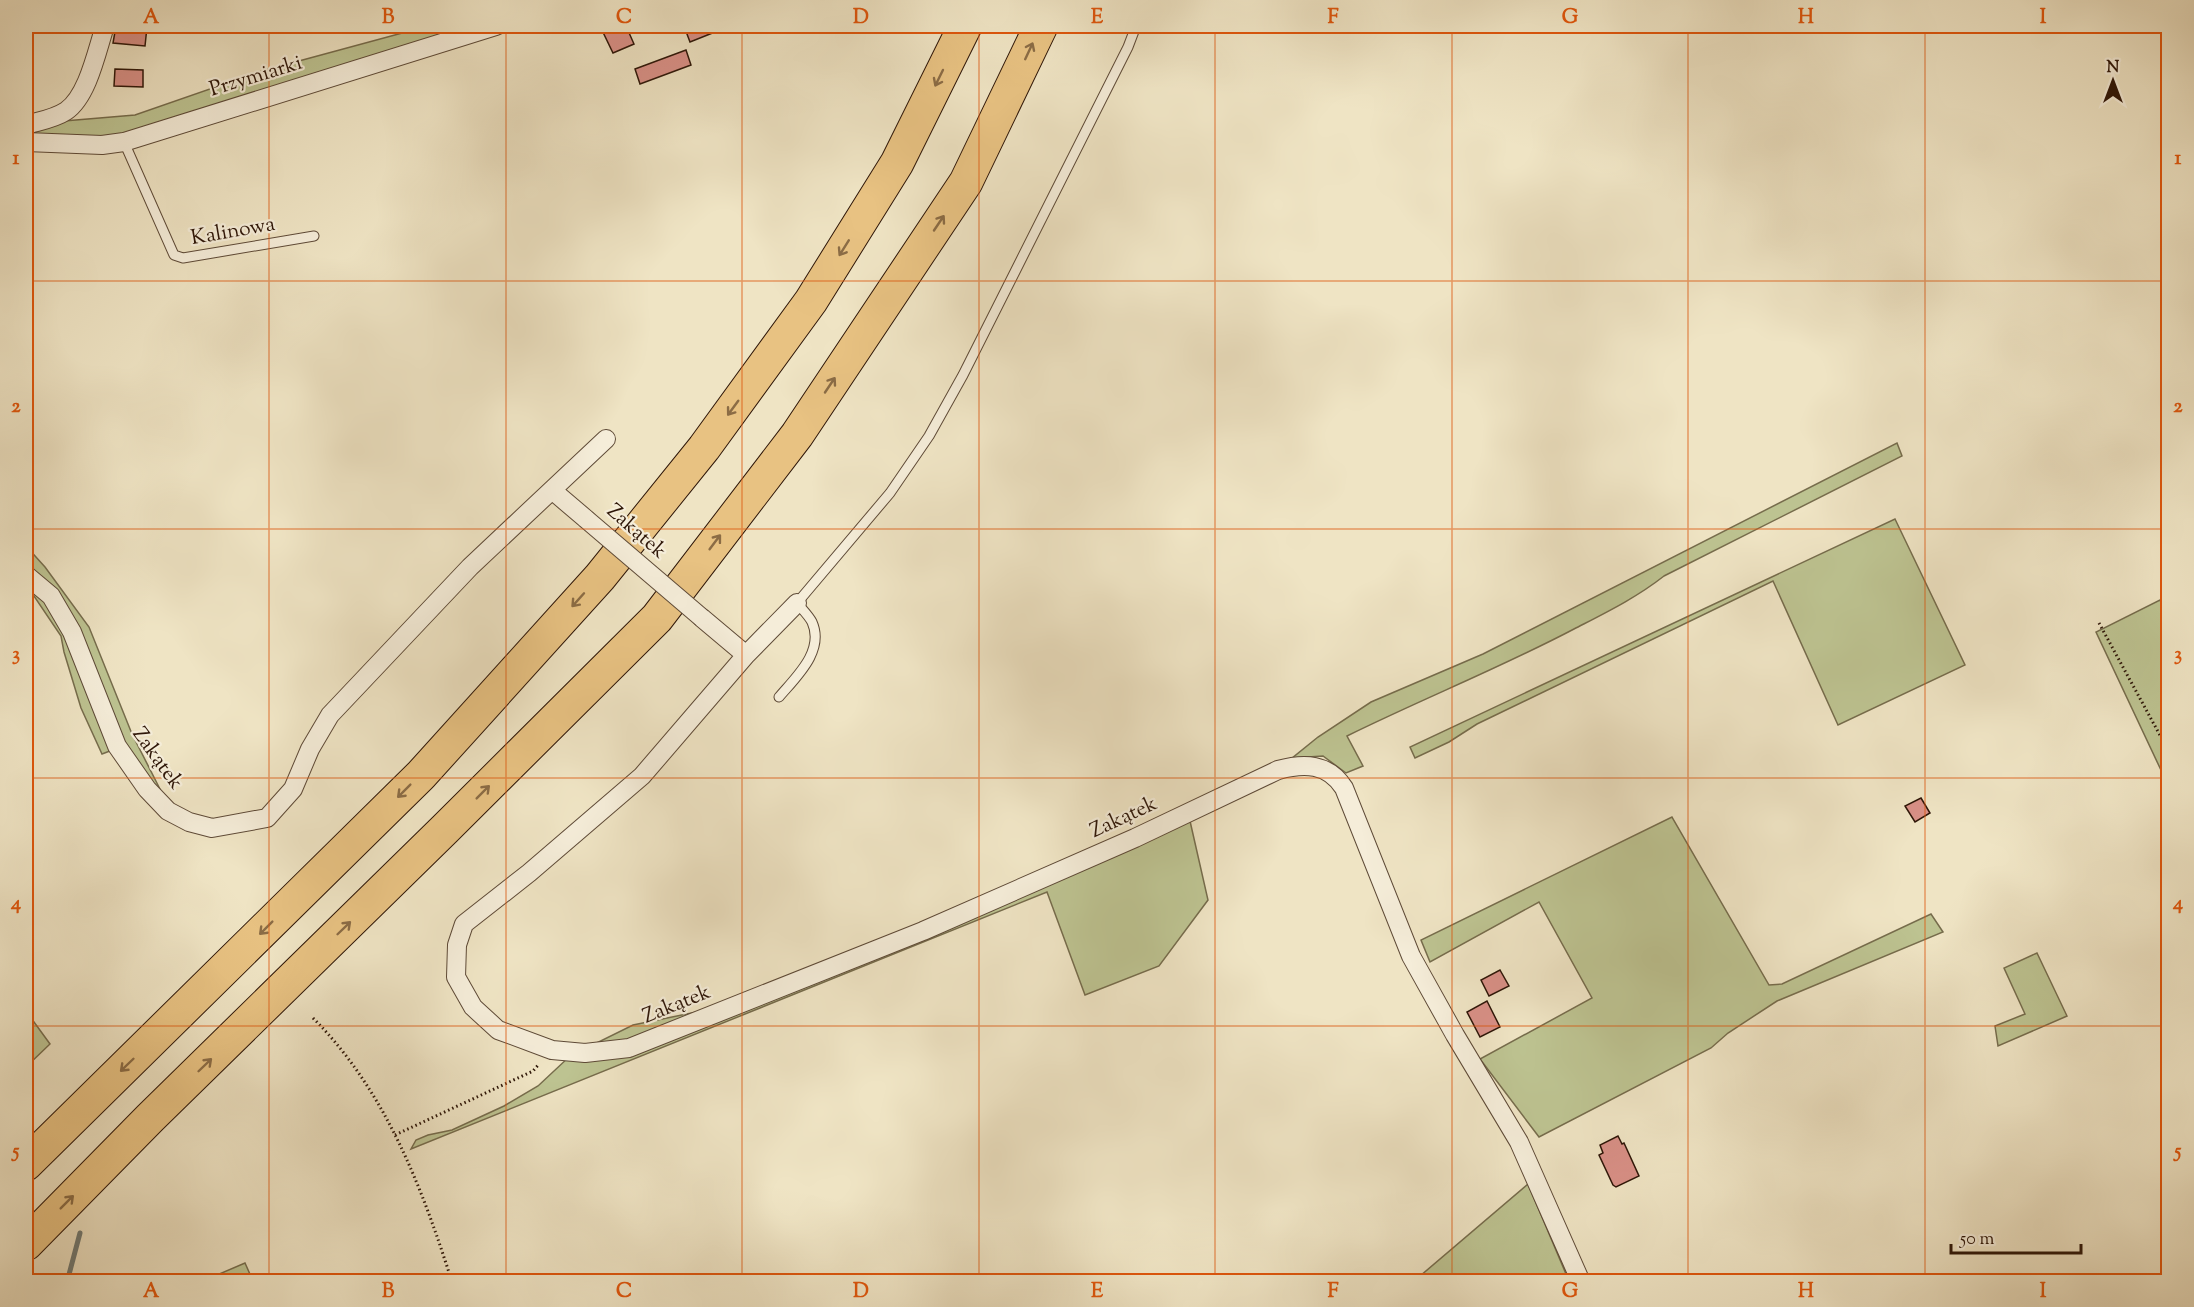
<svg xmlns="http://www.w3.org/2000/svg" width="2194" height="1307" font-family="'Sorts Mill Goudy',serif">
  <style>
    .green { fill: #bdc391; stroke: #766c4c; stroke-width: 1.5 }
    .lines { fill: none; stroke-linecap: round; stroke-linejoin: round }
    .stream { stroke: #707a74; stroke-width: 5 }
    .building { fill: #d99087; stroke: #2e1608; stroke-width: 1.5 }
    .lane-casing { stroke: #5e4a37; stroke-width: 11 }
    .street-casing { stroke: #5e4a37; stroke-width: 20 }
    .highway-casing { stroke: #2e1608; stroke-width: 35 }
    .path { stroke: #2e1608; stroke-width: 3; stroke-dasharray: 1.5 3; stroke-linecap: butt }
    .lane { stroke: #f5edd9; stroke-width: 9 }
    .street { stroke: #f5edd9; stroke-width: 18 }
    .highway { stroke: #e8c282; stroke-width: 33 }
    .street-bridge-casing { stroke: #5e4a37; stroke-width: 20; stroke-linecap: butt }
    .street-bridge { stroke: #f5edd9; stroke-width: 18 }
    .oneway { stroke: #8b6c45 }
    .grid { fill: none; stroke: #df560c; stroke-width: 1.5; stroke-opacity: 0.55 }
    .labels { text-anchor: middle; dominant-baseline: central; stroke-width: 4.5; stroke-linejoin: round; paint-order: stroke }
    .street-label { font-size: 21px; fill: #2e1608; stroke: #f5edd9 }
    .neatline { fill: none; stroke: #df560c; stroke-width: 2 }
    .grid-label { font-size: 20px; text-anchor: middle; font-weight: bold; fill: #df560c }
  </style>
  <rect width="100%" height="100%" fill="#efe4c4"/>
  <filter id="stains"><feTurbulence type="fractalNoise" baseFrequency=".00333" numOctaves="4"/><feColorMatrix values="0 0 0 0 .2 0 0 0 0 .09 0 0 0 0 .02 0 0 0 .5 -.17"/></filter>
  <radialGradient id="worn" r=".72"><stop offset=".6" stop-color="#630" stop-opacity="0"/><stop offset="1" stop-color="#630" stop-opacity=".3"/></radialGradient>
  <!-- green -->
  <path class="green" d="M428 26H474L123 135 76 140 26 138V132L64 121 135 115 262 71Z
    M1897 443 1902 456 1664 576C1636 598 1605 613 1574 629 1500 668 1422 699 1347 736L1363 766 1346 773 1323 756 1292 758 1190 821 1208 900 1159 966 1085 995 1047 892 411 1149 416 1140 428 1135 452 1130 504 1106 538 1086 570 1056 633 1025 716 1008 1038 874 1292 758 1318 737 1371 702 1483 654Z
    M1895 519 1965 665 1838 725 1773 581 1477 724 1449 742 1415 758 1410 747Z
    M26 546 45 567 89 627 132 734 162 793 135 769 79 634 26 568Z
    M26 580 49 599 115 749 102 754 81 708 64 652 61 636 32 593 26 590Z
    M2160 600 2168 617V785L2096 632Z
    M1672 817 1769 985 1782 984 1931 914 1943 932 1777 1001 1728 1033 1711 1048 1539 1137 1480 1059 1592 998 1539 902 1430 962 1421 940Z
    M2037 953 2067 1016 1998 1046 1995 1026 2025 1014 2004 968Z
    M26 1011 50 1044 26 1067Z
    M1528 1184 1569 1281 1413 1282Z
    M245 1263 253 1281H203Z"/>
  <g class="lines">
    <!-- stream -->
    <path class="stream" d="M67 1282 80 1233"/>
  </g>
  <!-- building -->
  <path class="building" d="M116 26 147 27 145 46 113 43Z
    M600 26H626L634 44 613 53Z
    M684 26H730L690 42Z
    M686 50 691 65 640 84 635 69Z
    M115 69 143 70V87L114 86Z
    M1921 798 1930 813 1915 822 1905 806Z
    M1500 970 1509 986 1489 996 1481 980Z
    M1487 1001 1500 1027 1480 1037 1467 1012Z
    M1618 1136 1622 1144 1624 1143 1639 1176 1616 1187 1613 1185 1599 1155 1603 1153 1600 1145Z"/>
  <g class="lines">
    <defs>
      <path id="lane" d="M124 142 174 255 183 258 314 236
        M779 697C796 677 825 651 812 622 809 616 802 609 797 603L890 493 929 436 963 375 1128 47 1136 26"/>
      <path id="street" d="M26 125C39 121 54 119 66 111 88 96 97 50 105 26
        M26 142 102 145 124 142 496 26
        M552 490 586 519
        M26 575 51 596 72 632 117 746 147 789 168 811 189 822 212 828 267 818 293 789 310 749 330 715 470 567 606 439
        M797 603 746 655 642 776 529 873 464 924 457 945 456 977 473 1007 498 1030 552 1050 585 1053 629 1048 923 931 1135 838 1278 770C1304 763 1328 763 1344 788L1411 956 1455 1035 1519 1142 1581 1282
        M702 618 746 655"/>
      <path id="highway" d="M26 1164 421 775 600 577 704 448 811 301 897 163 965 26
        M26 1244 150 1118 445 829 657 618 797 435 966 182 1041 26"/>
    </defs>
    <!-- lane casing -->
    <use href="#lane" class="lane-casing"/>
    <!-- street casing -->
    <use href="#street" class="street-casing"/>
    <!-- highway casing -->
    <use href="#highway" class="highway-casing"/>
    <!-- path -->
    <path class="path" d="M2099 623 2168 750
      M313 1018C385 1090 422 1187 452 1282
      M395 1135 533 1071 539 1064"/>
    <!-- lane -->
    <use href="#lane" class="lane"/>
    <!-- street -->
    <use href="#street" class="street"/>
    <!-- highway -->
    <use href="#highway" class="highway"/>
    <defs>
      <path id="street-bridge" d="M586 519 702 618"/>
    </defs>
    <!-- street-bridge casing -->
    <use href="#street-bridge" class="street-bridge-casing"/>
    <!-- street-bridge -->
    <use href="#street-bridge" class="street-bridge"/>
  </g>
  <!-- one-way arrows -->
  <defs><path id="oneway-shaft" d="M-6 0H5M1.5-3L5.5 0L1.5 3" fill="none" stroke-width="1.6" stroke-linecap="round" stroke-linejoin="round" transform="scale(1.5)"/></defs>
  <g class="oneway">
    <use href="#oneway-shaft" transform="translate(1029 51) rotate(-65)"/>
    <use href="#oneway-shaft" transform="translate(939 78) rotate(116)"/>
    <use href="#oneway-shaft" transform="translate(939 223) rotate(-56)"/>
    <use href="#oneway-shaft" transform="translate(844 248) rotate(122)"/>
    <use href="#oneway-shaft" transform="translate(830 385) rotate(-56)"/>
    <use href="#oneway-shaft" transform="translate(733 408) rotate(126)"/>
    <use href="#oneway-shaft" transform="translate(715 542) rotate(-53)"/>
    <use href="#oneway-shaft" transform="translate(578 600) rotate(132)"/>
    <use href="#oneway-shaft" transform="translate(404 791) rotate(135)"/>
    <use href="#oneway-shaft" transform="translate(483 792) rotate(-45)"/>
    <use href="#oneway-shaft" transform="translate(266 928) rotate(135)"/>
    <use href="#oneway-shaft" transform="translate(344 928) rotate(-44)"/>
    <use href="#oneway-shaft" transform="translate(127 1065) rotate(136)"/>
    <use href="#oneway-shaft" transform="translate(205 1065) rotate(-44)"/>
    <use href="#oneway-shaft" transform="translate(67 1202) rotate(-45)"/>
  </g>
  <!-- grid -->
  <path class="grid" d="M269 26V1282M506 26V1282M742 26V1282M979 26V1282M1215 26V1282M1452 26V1282M1688 26V1282M1925 26V1282M26 281H2168M26 529H2168M26 778H2168M26 1026H2168"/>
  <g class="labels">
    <!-- street labels -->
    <g class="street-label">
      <text transform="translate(256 77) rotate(-17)">Przymiarki</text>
      <text transform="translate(233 232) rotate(-10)">Kalinowa</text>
      <text transform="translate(636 532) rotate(41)">Zakątek</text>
      <text transform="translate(157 759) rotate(54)">Zakątek</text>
      <text transform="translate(1124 818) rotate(-25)">Zakątek</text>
      <text transform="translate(677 1005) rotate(-22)">Zakątek</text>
    </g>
  </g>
  <!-- margin -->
  <rect width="2194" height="1307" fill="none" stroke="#efe4c4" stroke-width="66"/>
  <!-- north arrow -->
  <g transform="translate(2113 81)" stroke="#f5edd9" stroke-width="4.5" paint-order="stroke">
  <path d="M0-4.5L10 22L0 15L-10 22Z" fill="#2e1608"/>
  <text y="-9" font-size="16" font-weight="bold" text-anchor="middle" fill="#2e1608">N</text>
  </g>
  <!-- scale -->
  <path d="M1951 1244v9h130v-9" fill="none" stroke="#2e1608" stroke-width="3"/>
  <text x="1960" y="1244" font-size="18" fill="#2e1608" stroke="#f5edd9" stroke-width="4.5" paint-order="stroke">50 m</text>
  <rect x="33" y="33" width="2128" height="1241" class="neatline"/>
  <g class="grid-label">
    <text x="151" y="23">A</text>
    <text x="388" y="23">B</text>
    <text x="624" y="23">C</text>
    <text x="861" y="23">D</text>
    <text x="1097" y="23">E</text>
    <text x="1333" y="23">F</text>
    <text x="1570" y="23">G</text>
    <text x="1806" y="23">H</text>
    <text x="2043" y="23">I</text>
    <text x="16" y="164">1</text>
    <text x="2178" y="164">1</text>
    <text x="16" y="412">2</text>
    <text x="2178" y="412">2</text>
    <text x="16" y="660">3</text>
    <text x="2178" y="660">3</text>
    <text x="16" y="909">4</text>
    <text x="2178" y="909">4</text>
    <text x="16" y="1157">5</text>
    <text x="2178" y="1157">5</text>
    <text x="151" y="1297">A</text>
    <text x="388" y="1297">B</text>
    <text x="624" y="1297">C</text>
    <text x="861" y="1297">D</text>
    <text x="1097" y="1297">E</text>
    <text x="1333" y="1297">F</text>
    <text x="1570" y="1297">G</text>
    <text x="1806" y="1297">H</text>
    <text x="2043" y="1297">I</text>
  </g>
  <rect width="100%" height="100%" filter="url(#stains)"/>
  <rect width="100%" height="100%" fill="url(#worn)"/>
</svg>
